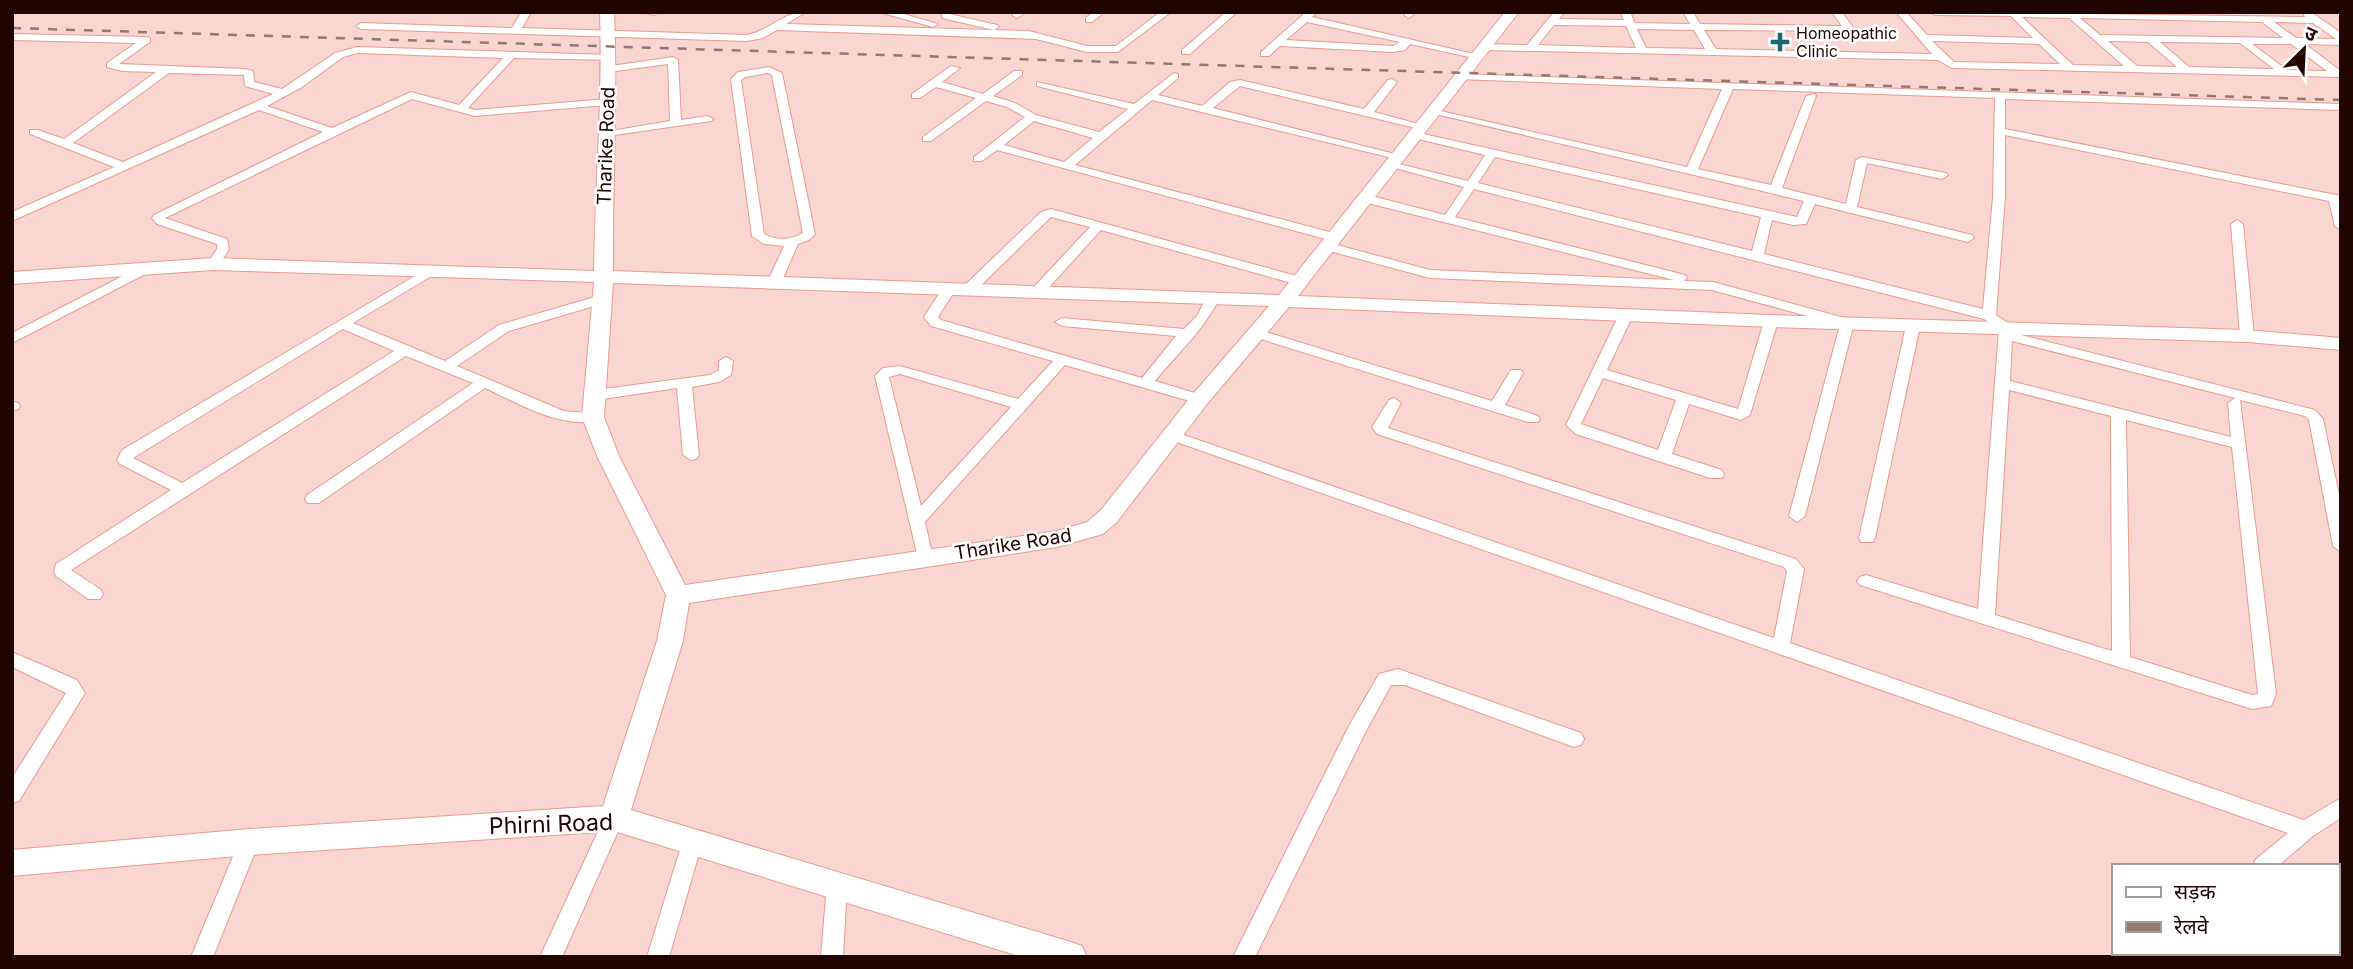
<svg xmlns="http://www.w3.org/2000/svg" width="2353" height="969" font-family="Inter,'Noto Sans Devanagari',sans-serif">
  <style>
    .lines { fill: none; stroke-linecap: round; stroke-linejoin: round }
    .street-casing { stroke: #ea9a8d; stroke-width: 2 }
    .secondary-casing { stroke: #ea9a8d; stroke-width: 2 }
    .street { fill: #fff; fill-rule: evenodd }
    .secondary { fill: #fff; fill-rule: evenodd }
    .rail { stroke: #967772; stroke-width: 2.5; stroke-dasharray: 9 9; stroke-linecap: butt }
    .poi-dot { fill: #1c6671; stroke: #fff; stroke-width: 2.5 }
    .labels { text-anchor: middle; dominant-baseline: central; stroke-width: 5; stroke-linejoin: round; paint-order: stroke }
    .far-poi-label { font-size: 16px; fill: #200503; stroke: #fff; text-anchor: start }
    .street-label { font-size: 19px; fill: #200503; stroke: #fff }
    .near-street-label { font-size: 23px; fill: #200503; stroke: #fff }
  </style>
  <rect width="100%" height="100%" fill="#f9d6d0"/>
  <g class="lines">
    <defs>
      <path id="street" d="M521 12H531L522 28 747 35C769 31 783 12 806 12L786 24 1029 31 1087 46H1116L1160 12H1171L1118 52H1087L1036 39 777 30 763 38 747 41 361 29 356 26 361 23 512 28Z
        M642 12H659L654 15Z
        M879 12H897L938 24 933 27Z
        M1015 12H1026L1017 18 1012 15Z
        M1093 12H1105L1092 22H1086V18Z
        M1226 12H1237L1190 54H1182V50Z
        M1306 12H1317L1312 17 1483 56 1478 59 1410 44 1405 50 1393 52 1280 46 1269 56H1261V52ZM1307 22 1400 42 1393 46 1286 40Z
        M1406 12H1417L1409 18 1404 15Z
        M1554 12 1563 14 1559 19 1624 20 1620 12H1630L1635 23 1690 24 1683 12H1693L1700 24 1842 26 1832 12H1842L1854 29 1852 31 1704 30 1716 49 1932 54 1896 12H1906L1927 35 2033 38 2011 16 1935 15 1930 12 2305 17 2303 12H2311L2341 33V45L2305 44 2341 71V77L1952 68 1938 60 1485 50 1480 47 1485 44 1527 45ZM2022 17 2069 18 2124 66 2073 65ZM2080 18 2262 22 2283 38 2100 35ZM2274 22 2313 23 2336 39 2296 38ZM1554 25 1626 26 1636 48 1538 45ZM1637 29 1694 30 1705 49 1646 48ZM1932 41 2039 44 2060 64 1954 62ZM2108 41 2148 42 2177 67 2137 66ZM2160 42 2240 43 2274 69 2189 67ZM2252 44H2291L2327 71 2287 70Z
        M945 13 997 25 999 27 994 30 942 18V14Z
        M12 34 146 37 150 38V42L119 64 245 69 253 71 254 82 282 89 335 53 357 47 609 55 614 58 613 60 514 58 468 108 475 110 607 99 612 102 607 105 475 116 412 99 165 218 227 239 229 249 218 267 213 268 207 264 217 249V244L157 224 152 218 154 215 323 132 259 110 12 221V212L114 167 30 134V130H38L64 139 156 72 122 71 107 67V63L136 43 12 40ZM357 53 503 58 459 105 411 92 332 128 267 106 302 87 343 57ZM169 73 244 75 245 86 273 94 123 162 73 143Z
        M673 57 678 60 681 120 707 116 713 119 711 121 601 137V133L605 132 670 121 668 64 608 72 604 71V67Z
        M951 66 960 68 942 82 983 94 1014 71H1022V75L993 96 1015 103 1036 115 1099 132 1128 109 1037 86V82L1134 104 1174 73 1178 74V78L1158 95 1202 106 1230 82 1240 80 1364 109 1388 80 1392 79 1397 82 1374 112 1426 126 1420 129 1240 86 1213 108 1403 156 1397 159 1152 100 1075 165 1337 234V240L1333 241 997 150 982 161H974V157L1025 117 1007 107 986 101 931 141H923V137L976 98 936 87 920 98H912V94ZM1034 121 1093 138 1064 162 1004 145Z
        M769 67 782 73 815 234 809 240 798 244 781 283 774 287 767 283 784 246 764 244 752 236 731 79 738 72ZM768 73 772 75 803 233C791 240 776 241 764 234L741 80 745 77Z
        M1461 74 2341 104V110L2005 99V129L2341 196V230L2335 226 2329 201 2005 135V197L1996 315 2011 325 2013 333 2315 410 2323 419 2341 504V552L2333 546 2309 420 2305 416 2240 400 2276 694 2271 706 2252 709 1860 585 1857 581 1860 577 1866 575 1978 609 1999 329 1984 319 1474 189 1455 217 1685 275 1687 278 1684 281 1713 282 1852 320 1854 323 1805 516 1797 522 1789 516 1840 325 1712 290 1430 278 1322 249 1320 246 1326 242 1430 270 1674 280 1360 201 1358 198 1364 194 1445 215 1464 187 1385 165 1391 162 1468 181 1485 155 1410 137 1408 135 1414 132 1797 217 1804 201 1427 112 1432 109 1687 167 1722 89 1457 79 1456 77ZM1733 89 1995 98 1993 197 1983 309 1764 254 1772 220 1793 225 1806 224 1815 204 1968 242 1974 238 1972 235 1857 207 1867 163 1942 179 1948 175 1946 173 1862 157 1856 160 1846 204 1782 188 1816 96 1815 94 1806 96 1771 185 1698 169ZM1495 157 1761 217 1752 251 1478 183ZM2012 341 2235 398 2228 403 2231 437 2010 381ZM2009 390 2111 416 2112 651 1995 615ZM2126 420 2232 447 2258 694 2252 695 2130 657Z
        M1051 209 1304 278 1306 281 1299 285 1101 230 1043 294H1033V288L1090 227 1051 217 974 292H964V286L1041 212Z
        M2237 220 2243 224 2254 336 2247 340 2240 336 2231 224Z
        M148 263 153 264V270L12 343V333Z
        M430 267 436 271 435 274 353 323 445 361 499 325 598 296H608V302L509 331 457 366 564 411 598 414 600 417 598 420C561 430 518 403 485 388L319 503H307L305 499 307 495 473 383 406 356 71 570 100 589 103 594 100 599H88L56 576 54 572 56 564 171 490 120 464 117 460 122 450ZM343 329 394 351 182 483 133 458Z
        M949 285 956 289 938 317 941 320 1142 378 1176 336 1062 326 1055 322 1062 318 1184 329 1197 316 1208 294H1218L1220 297C1205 329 1177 354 1155 381L1205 396 1207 399 1200 404 1065 365 925 522 933 558 931 562H919L875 376 883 368 900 366 1018 399 1053 361 931 326 924 317 944 286ZM900 374 1011 407 921 506 889 377Z
        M1626 311 1633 315 1607 370 1738 409 1764 321 1771 317 1778 321 1750 415 1741 420 1689 404 1672 454 1722 470 1724 474 1722 478H1710L1576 434 1566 425 1619 315ZM1603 378 1676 400 1658 450 1581 424Z
        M1913 322 1920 326 1875 538 1873 542H1861L1859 538 1906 326Z
        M1256 329 1492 401 1511 370H1521L1523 373 1505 405 1538 416 1540 419 1538 422H1528L1251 336 1249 333Z
        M726 357 733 361 731 375 719 382 692 387 699 455 696 459 691 460 683 455 677 388 596 400 589 395 596 390 710 375 719 370V361Z
        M1394 398 1401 403 1388 428 1796 559 1804 569 1790 643 2304 820 2341 798V818L2313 836 2278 866H2253L2256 859 2288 833 1168 439 1165 436 1173 431 1178 433 1774 638 1787 571 1784 567 1377 434 1372 427 1389 400Z
        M12 401 18 403 20 406 18 409 12 411Z
        M12 652 77 680 85 693 19 801 12 803V778L66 693 12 667Z
        M1398 669 1581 733 1584 739 1581 745 1574 747 1405 685H1391L1365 733 1255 957H1233L1350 724 1379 674Z
        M614 809 621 812 624 818 562 957H540L607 812Z
        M693 831 700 834 703 840 669 957H647L683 840 686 834Z
        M249 833 256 836 259 842 213 957H191L239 842 242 836Z
        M837 875 844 877 847 884 843 957H821L827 884 830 877Z
        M2125 953H2153L2151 957H2123Z
        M2247 953H2269V957H2247Z"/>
      <path id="secondary" d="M600 12H614C618 98 612 185 613 271L1279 295 1505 12H1519L1298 296 1771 315 2247 330 2341 338V350L2247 342 1771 327 1289 307 1207 404 1117 522 1103 534 1057 547 689 603 683 641 631 810 1071 942 1082 946 1087 957H1022L614 831 249 855 12 876V850L249 829 603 806 657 641 666 595 597 456 582 417 594 282 213 270 12 284V272L213 258 594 271C595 185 603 98 600 12ZM613 283 1269 306 1193 394 1101 510 1087 522 1057 531 685 585 619 456 604 417Z"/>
    </defs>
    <!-- street casing -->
    <use href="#street" class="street-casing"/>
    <!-- secondary casing -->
    <use href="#secondary" class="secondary-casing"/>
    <!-- street -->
    <use href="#street" class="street"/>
    <!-- secondary -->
    <use href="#secondary" class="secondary"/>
    <!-- rail -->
    <path class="rail" d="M12 28 2341 100"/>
  </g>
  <!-- markers -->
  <path class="poi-dot" d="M1776.5 31.5h7v7h7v7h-7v7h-7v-7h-7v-7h7z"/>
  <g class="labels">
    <!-- far-poi labels -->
    <g class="far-poi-label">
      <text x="1796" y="33">Homeopathic<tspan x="1796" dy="18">Clinic</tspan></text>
    </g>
    <!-- street labels -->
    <g class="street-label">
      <text transform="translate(606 146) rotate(-88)">Tharike Road</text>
      <text transform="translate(1013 544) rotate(-9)">Tharike Road</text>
    </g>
    <!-- near-street labels -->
    <g class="near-street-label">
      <text transform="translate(551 824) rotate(-2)">Phirni Road</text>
    </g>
  </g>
  <!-- border -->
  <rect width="2353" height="969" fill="none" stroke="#200503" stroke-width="28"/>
  <!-- legend -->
  <rect x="2112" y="864" width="228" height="91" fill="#ffffff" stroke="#a69b9a" stroke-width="2"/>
  <rect x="2126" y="887" width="35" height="10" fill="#ffffff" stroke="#a69b9a" stroke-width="2"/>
  <text x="2174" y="899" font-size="21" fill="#200503">सड़क</text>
  <rect x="2126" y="922" width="35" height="10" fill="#967772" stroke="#a69b9a" stroke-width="2"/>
  <text x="2174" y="934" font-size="21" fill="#200503">रेलवे</text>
  <!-- north arrow -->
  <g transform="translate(2304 49) rotate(24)" stroke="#ffffff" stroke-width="5" paint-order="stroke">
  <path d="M0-5L12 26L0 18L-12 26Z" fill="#200503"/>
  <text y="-10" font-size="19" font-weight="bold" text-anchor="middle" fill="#200503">उ</text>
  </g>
</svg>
